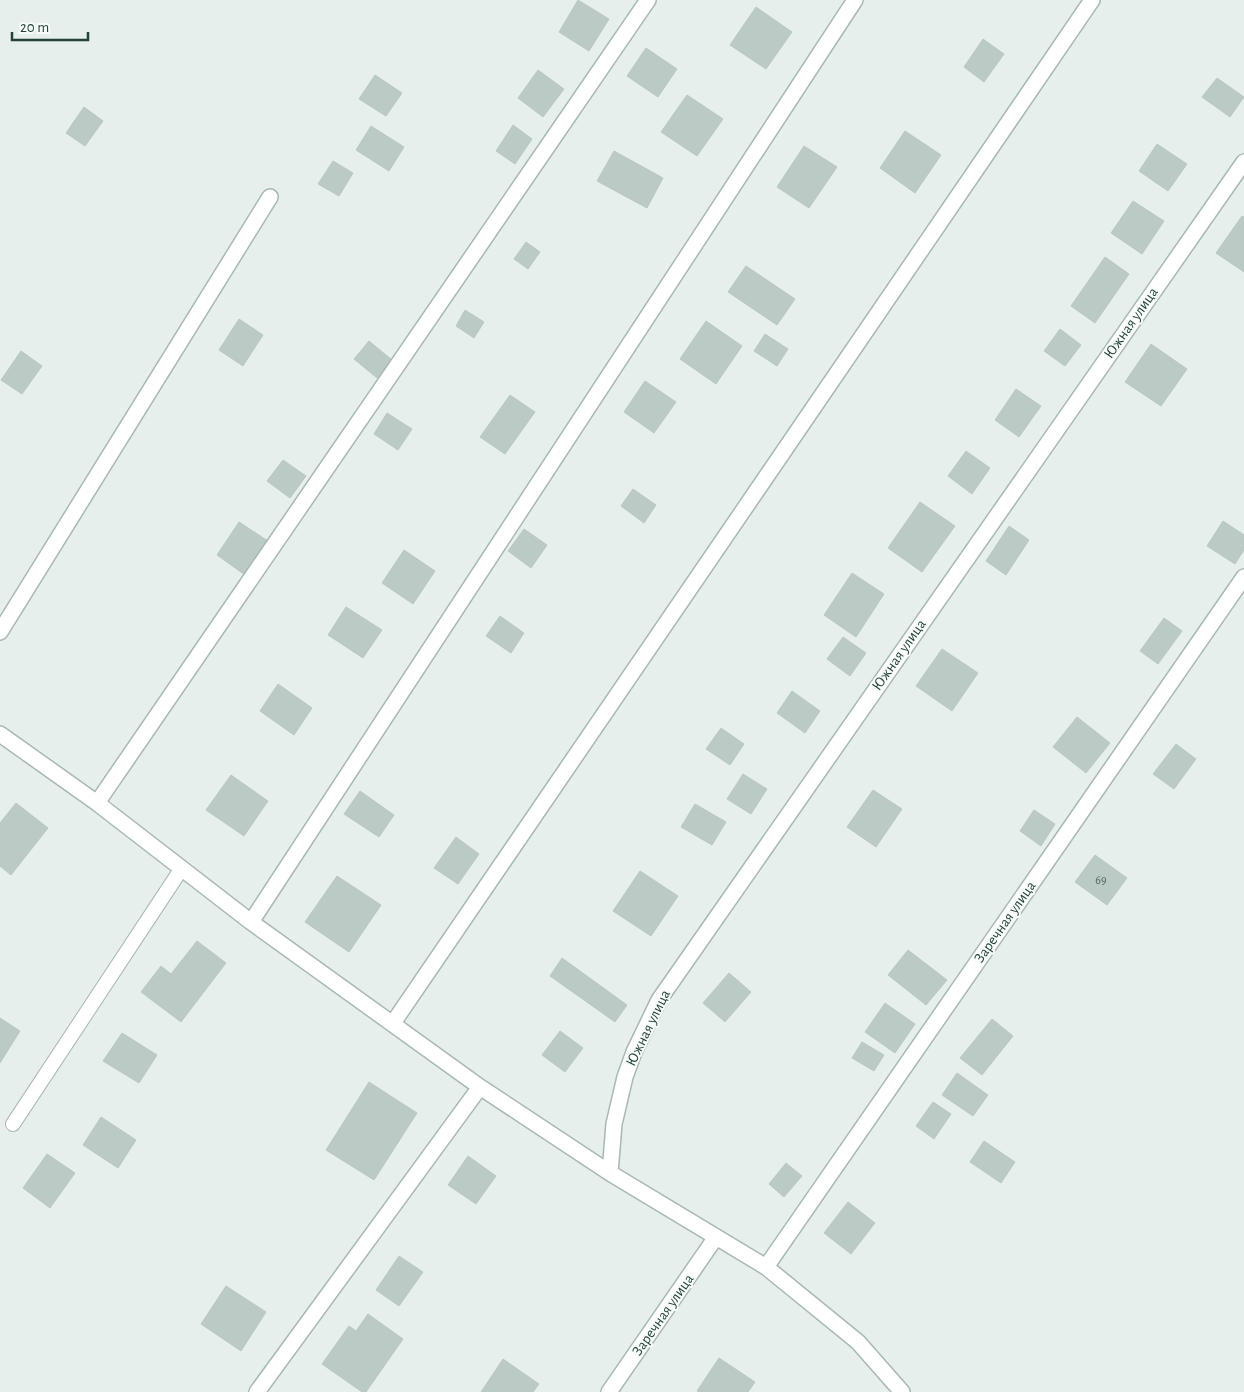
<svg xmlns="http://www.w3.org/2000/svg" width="1244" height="1392" font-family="'Alegreya Sans',sans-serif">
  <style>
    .building { fill: #bbcac4; stroke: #b8c9c2 }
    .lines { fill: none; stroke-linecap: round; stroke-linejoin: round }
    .service-casing { stroke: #a8b8b2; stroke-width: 16 }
    .minor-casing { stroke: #a8b8b2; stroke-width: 18 }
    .service { stroke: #fff; stroke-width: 14 }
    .minor { stroke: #fff; stroke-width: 15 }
    .labels { text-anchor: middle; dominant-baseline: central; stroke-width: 4; stroke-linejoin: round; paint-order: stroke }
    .number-label { font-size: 12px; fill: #4a645c }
    .street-label { font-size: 15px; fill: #24423a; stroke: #f7fbf9 }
  </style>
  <rect width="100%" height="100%" fill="#e6efeb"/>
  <!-- building -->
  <path class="building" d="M578 0 609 19 589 51 559 32Z
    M756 7 792 32 766 69 730 45Z
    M983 39 1004 54 984 82 964 67Z
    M646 48 677 69 658 97 627 76Z
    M538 70 564 89 543 117 518 98Z
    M375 75 402 93 386 116 359 99Z
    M1217 78 1244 97 1230 117 1202 97Z
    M687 95 723 119 697 156 661 132Z
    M84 107 103 121 85 146 66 133Z
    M513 125 532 139 515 164 496 151Z
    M371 126 404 147 389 171 356 150Z
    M905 131 941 155 915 193 880 168Z
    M1157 144 1187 164 1168 191 1139 171Z
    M804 146 837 167 809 208 777 187Z
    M614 151 663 178 647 208 597 181Z
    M333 161 353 173 339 196 318 184Z
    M1133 201 1164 221 1142 254 1111 233Z
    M1242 216 1244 217V272L1216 253Z
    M526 242 540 252 528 269 514 259Z
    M1105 257 1129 274 1095 323 1071 306Z
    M746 266 795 299 777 325 728 292Z
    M465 310 484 322 474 338 456 326Z
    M239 319 263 335 243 366 219 350Z
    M706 321 742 346 716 384 680 359Z
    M1060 329 1081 345 1065 366 1044 351Z
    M765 334 788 349 777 366 754 351Z
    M369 341 392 360 377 378 354 359Z
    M1151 344 1187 369 1161 406 1125 382Z
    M21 351 42 366 22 394 1 380Z
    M645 381 676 402 654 433 624 412Z
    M1016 389 1041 406 1019 437 995 420Z
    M510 395 535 412 505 454 480 437Z
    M387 413 412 429 398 450 374 434Z
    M966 451 990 468 972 494 948 476Z
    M283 460 306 476 290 498 267 481Z
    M633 489 656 505 644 523 621 506Z
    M920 502 955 526 922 572 888 548Z
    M1223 521 1244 535V550L1235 564 1207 546Z
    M239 522 268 541 245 575 217 555Z
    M1009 526 1029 540 1006 575 986 561Z
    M524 529 547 545 531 568 508 551Z
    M404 550 435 571 413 604 382 583Z
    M852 573 884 594 856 637 824 615Z
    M346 607 382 630 363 658 328 635Z
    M500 616 524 633 511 653 486 636Z
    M1164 618 1182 631 1158 664 1140 651Z
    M843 637 866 653 850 676 827 659Z
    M942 649 978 673 952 711 916 686Z
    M278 684 312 708 294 735 260 711Z
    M792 691 820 711 805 733 777 713Z
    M1077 717 1110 743 1086 773 1053 747Z
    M721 728 744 744 730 765 706 749Z
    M1176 744 1196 759 1174 789 1153 774Z
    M743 774 767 789 751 814 727 799Z
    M231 775 268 801 244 836 206 810Z
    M873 790 902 809 876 847 847 827Z
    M360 791 394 815 379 837 344 814Z
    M16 803 48 828 11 875 0 866V823Z
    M695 804 726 822 712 845 681 827Z
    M1034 810 1055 824 1041 846 1020 831Z
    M456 837 479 854 458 884 434 868Z
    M1095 855 1127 878 1107 905 1075 882Z
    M640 871 678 896 651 936 613 911Z
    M337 876 381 905 349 952 305 922Z
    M197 941 226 963 181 1022 141 992 161 966 171 974Z
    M908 950 947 980 926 1005 888 975Z
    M562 958 627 1005 615 1022 550 976Z
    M729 973 751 992 725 1022 703 1003Z
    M885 1003 915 1024 895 1053 865 1032Z
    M0 1018 20 1031 0 1063Z
    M992 1019 1013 1036 982 1075 960 1058Z
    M560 1031 583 1048 565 1072 542 1055Z
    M122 1033 157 1055 139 1083 103 1061Z
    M862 1042 884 1055 874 1071 852 1058Z
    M957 1073 988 1095 973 1116 942 1095Z
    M369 1082 417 1113 374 1180 326 1150Z
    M933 1102 951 1114 934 1139 916 1126Z
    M101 1117 136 1140 118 1168 83 1145Z
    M984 1141 1015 1162 1001 1183 970 1162Z
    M47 1154 75 1173 50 1208 23 1188Z
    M468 1156 496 1176 476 1204 448 1185Z
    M786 1163 802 1176 784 1197 769 1184Z
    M848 1202 875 1223 851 1254 824 1233Z
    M399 1256 423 1272 399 1306 376 1290Z
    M226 1286 266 1312 241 1351 201 1324Z
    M368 1314 403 1339 366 1392H362L322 1364 349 1326 356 1331Z
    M719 1358 755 1382 748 1392H699L697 1391Z
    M503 1359 539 1384 533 1392H481Z"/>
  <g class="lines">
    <defs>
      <path id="service" d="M13 1124 182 868"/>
      <path id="minor" d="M0 632 270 197
        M0 734 97 803 251 922 480 1087 610 1173 766 1267 858 1342 902 1392
        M97 803 648 0
        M251 922 855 0
        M393 1023 1092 0
        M610 1173 614 1124 625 1077 634 1052 659 1000 1244 162
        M766 1267 1244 577
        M257 1392 480 1087
        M609 1392 716 1237"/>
    </defs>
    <!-- service casing -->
    <use href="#service" class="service-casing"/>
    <!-- minor casing -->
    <use href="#minor" class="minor-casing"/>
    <!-- service -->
    <use href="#service" class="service"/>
    <!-- minor -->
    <use href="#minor" class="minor"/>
  </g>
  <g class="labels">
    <!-- number labels -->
    <g class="number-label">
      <text x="1101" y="880">69</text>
    </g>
    <!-- street labels -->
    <g class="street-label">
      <text transform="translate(1131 323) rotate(-55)">Южная улица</text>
      <text transform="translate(899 655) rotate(-55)">Южная улица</text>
      <text transform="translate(1005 922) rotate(-55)">Заречная улица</text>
      <text transform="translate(648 1028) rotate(-64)">Южная улица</text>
      <text transform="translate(663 1315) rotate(-55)">Заречная улица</text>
    </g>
  </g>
  <!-- scale -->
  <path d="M12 32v8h76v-8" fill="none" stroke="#24423a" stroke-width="2.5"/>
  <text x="20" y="32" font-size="15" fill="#24423a" stroke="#f7fbf9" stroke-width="4" paint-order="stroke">20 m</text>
</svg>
